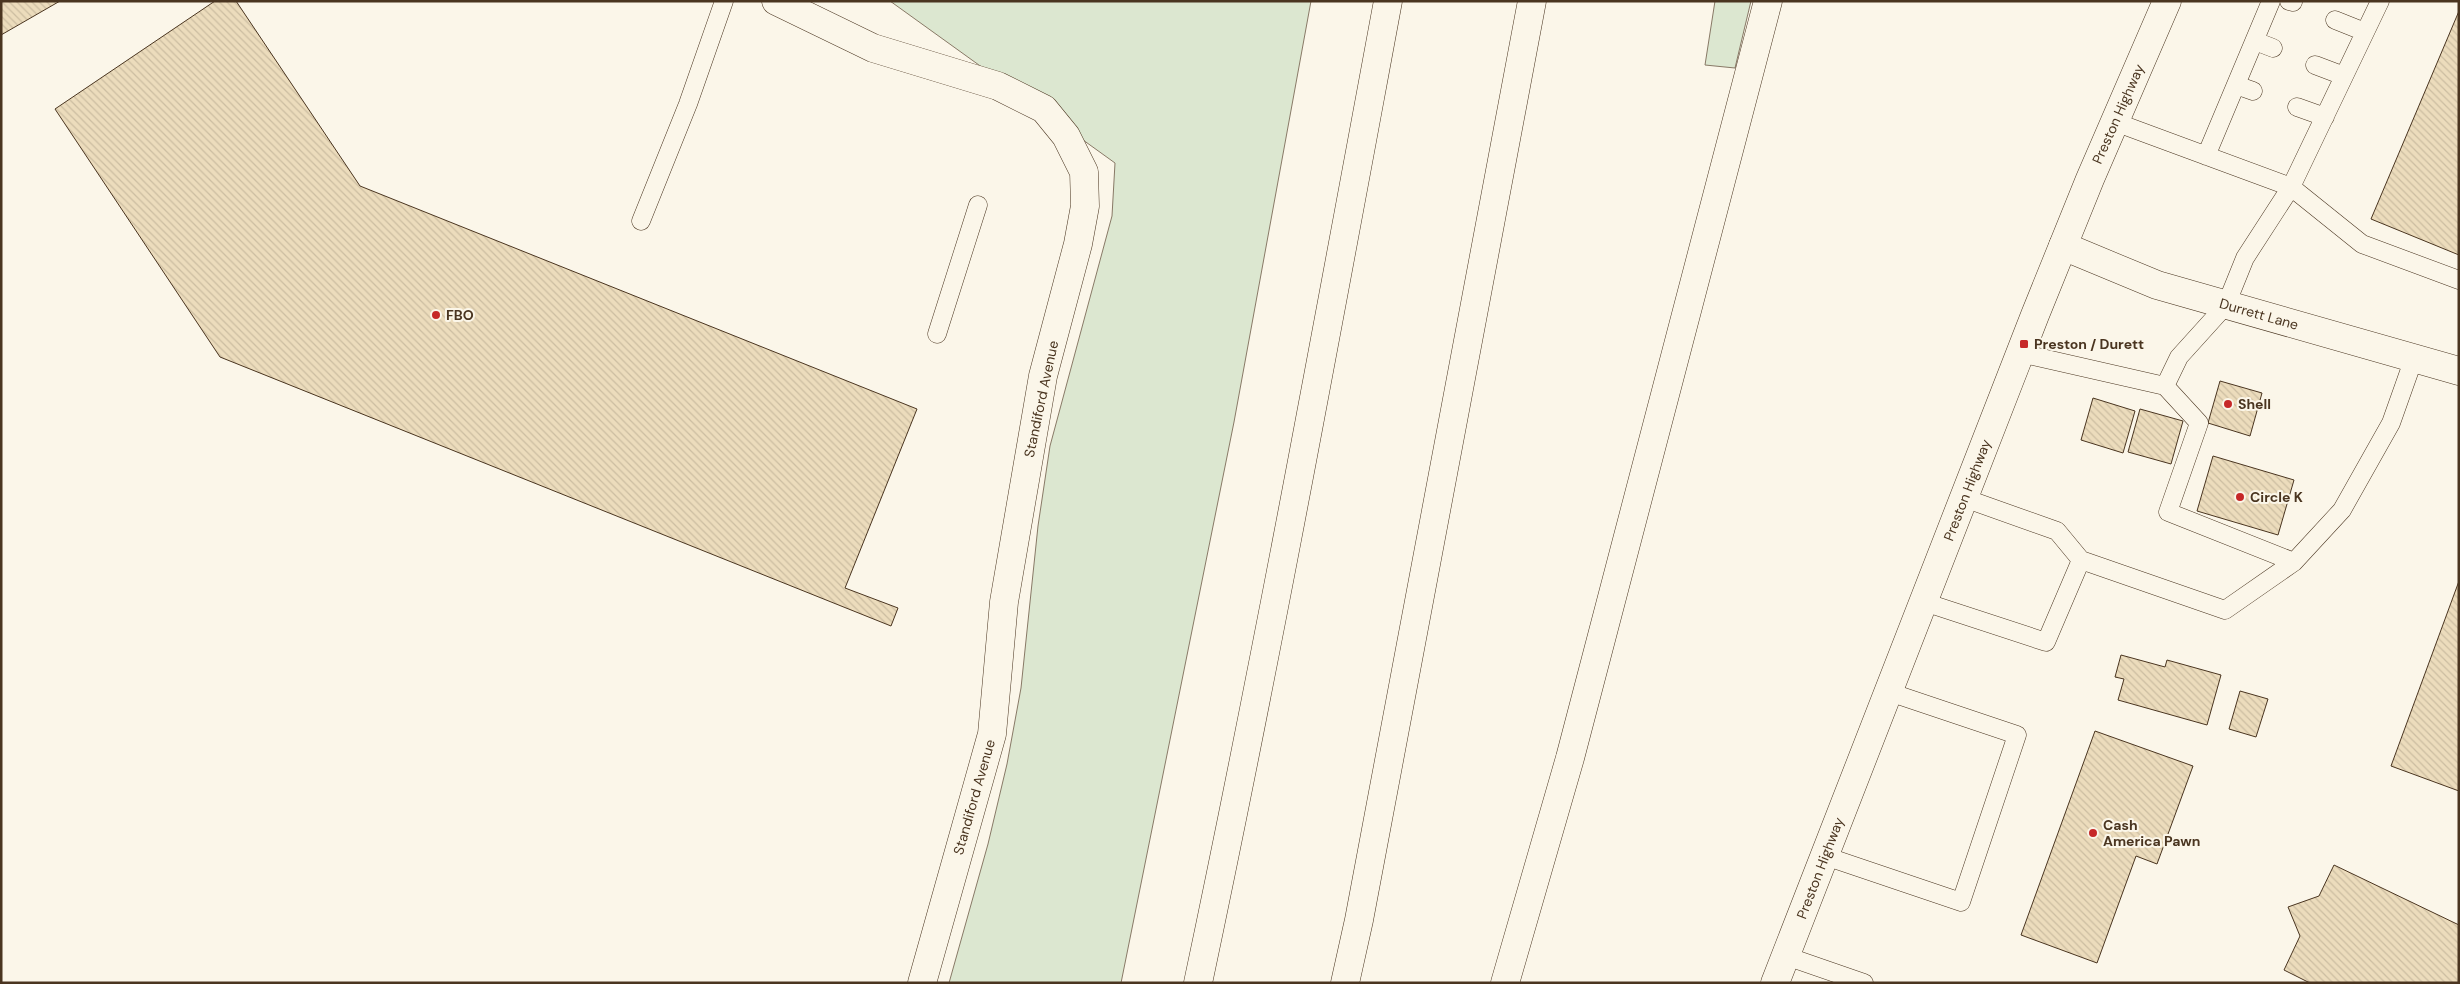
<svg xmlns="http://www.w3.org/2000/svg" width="2460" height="984" font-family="'DM Sans',sans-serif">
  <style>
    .green { fill: #dce7d0; stroke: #887966 }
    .building { fill: url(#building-back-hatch); stroke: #4a3520 }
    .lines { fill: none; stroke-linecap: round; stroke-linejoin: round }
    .lane-casing { stroke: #4a3520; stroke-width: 19 }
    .street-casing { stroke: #4a3520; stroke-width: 29 }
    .primary-casing { stroke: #4a3520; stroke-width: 29 }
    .highway-casing { stroke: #4a3520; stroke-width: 29 }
    .lane { stroke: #fbf6e9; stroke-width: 18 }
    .street { stroke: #fbf6e9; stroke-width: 28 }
    .primary { stroke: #fbf6e9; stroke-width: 28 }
    .highway { stroke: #fbf6e9; stroke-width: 28 }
    .poi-dot { fill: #c62828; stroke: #fbf6e9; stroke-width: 2 }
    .labels { text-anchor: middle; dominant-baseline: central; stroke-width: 4; stroke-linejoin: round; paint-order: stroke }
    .street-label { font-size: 14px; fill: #4a3520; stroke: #fbf6e9 }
    .poi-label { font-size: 14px; font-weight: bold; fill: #4a3520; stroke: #fbf6e9; text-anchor: start }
  </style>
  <defs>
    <pattern id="building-back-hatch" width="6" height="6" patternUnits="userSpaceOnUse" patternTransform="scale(1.25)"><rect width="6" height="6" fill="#ecdcbc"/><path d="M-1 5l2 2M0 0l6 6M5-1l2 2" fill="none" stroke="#ccbda1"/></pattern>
  </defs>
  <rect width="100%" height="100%" fill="#fbf6e9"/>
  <!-- green -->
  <path class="green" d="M890 1H1311L1234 422 1121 983H949L988 844 1007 764 1021 688 1038 526 1050 446 1112 216 1115 163Z
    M1715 1H1751L1735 68 1705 65Z"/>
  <!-- building -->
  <path class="building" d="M1 1H60L1 35Z
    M215 1H236L360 186 917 409 845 588 898 608 891 626 220 357 55 109Z
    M2459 11V255L2371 219Z
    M2220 381 2262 393 2250 436 2208 423Z
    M2093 398 2135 411 2123 453 2081 440Z
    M2140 409 2183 421 2171 464 2128 452Z
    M2213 456 2294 480 2278 535 2197 511Z
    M2459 581V791L2391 766Z
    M2121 655 2165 667 2167 660 2221 675 2207 725 2118 700 2124 679 2115 677Z
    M2240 691 2268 699 2256 737 2229 729Z
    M2095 731 2193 766 2157 864 2136 856 2097 963 2021 935Z
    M2334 865 2459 925V983H2310L2284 970 2300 936 2288 907 2319 896Z"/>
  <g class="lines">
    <defs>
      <path id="lane" d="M2289 1 2293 2
        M2380 1 2291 187 2362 244 2459 280
        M2335 20 2365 32
        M2255 41 2273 48
        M2315 65 2344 76
        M2236 85 2253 91
        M2297 107 2325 117
        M2206 156 2271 1
        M641 221 688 104 724 1
        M937 334 978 205
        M2020 353 2165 386 2179 357 2226 305 2245 258 2291 187 2115 122
        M2165 386 2199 423 2168 512 2294 562
        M2081 560 2225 610 2294 562 2342 510 2391 423 2414 358
        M1924 602 2046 642 2081 560 2057 531 1964 498
        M1825 856 1961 902 2017 735 1889 692
        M1786 956 1864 983"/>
      <path id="street" d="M776 1 873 48 998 86 1044 109 1066 136 1084 172 1085 206 1078 244 1043 376 1004 602 992 734 922 983
        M2063 246 2157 285 2459 371"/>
      <path id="primary" d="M1775 983 2035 315 2090 179 2167 1"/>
      <path id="highway" d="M1198 983C1267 657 1327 329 1388 1
        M1345 983 1359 920 1532 1
        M1505 983 1570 758 1768 1"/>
    </defs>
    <!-- lane casing -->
    <use href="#lane" class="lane-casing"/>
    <!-- street casing -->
    <use href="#street" class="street-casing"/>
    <!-- primary casing -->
    <use href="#primary" class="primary-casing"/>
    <!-- highway casing -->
    <use href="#highway" class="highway-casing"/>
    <!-- lane -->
    <use href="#lane" class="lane"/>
    <!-- street -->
    <use href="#street" class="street"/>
    <!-- primary -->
    <use href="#primary" class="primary"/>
    <!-- highway -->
    <use href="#highway" class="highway"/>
  </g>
  <!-- markers -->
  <g class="poi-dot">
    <circle cx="436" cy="315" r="5"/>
    <rect x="2019" y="339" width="10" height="10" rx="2.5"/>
    <circle cx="2228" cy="404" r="5"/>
    <circle cx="2240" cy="497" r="5"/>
    <circle cx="2093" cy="833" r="5"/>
  </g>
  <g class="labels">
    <!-- street labels -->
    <g class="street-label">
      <text transform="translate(2118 114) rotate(-66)">Preston Highway</text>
      <text transform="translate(2259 314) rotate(16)">Durrett Lane</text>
      <text transform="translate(1041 399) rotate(-78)">Standiford Avenue</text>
      <text transform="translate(1967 490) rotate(-69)">Preston Highway</text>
      <text transform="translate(974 797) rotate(-74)">Standiford Avenue</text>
      <text transform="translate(1820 868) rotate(-69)">Preston Highway</text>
    </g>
    <!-- poi labels -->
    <g class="poi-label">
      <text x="446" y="315">FBO</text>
      <text x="2034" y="344">Preston / Durett</text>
      <text x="2238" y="404">Shell</text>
      <text x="2250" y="497">Circle K</text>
      <text x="2103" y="825">Cash<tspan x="2103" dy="16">America Pawn</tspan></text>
    </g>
  </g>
  <!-- border -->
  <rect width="2460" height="984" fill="none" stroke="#4a3520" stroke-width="5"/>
</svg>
